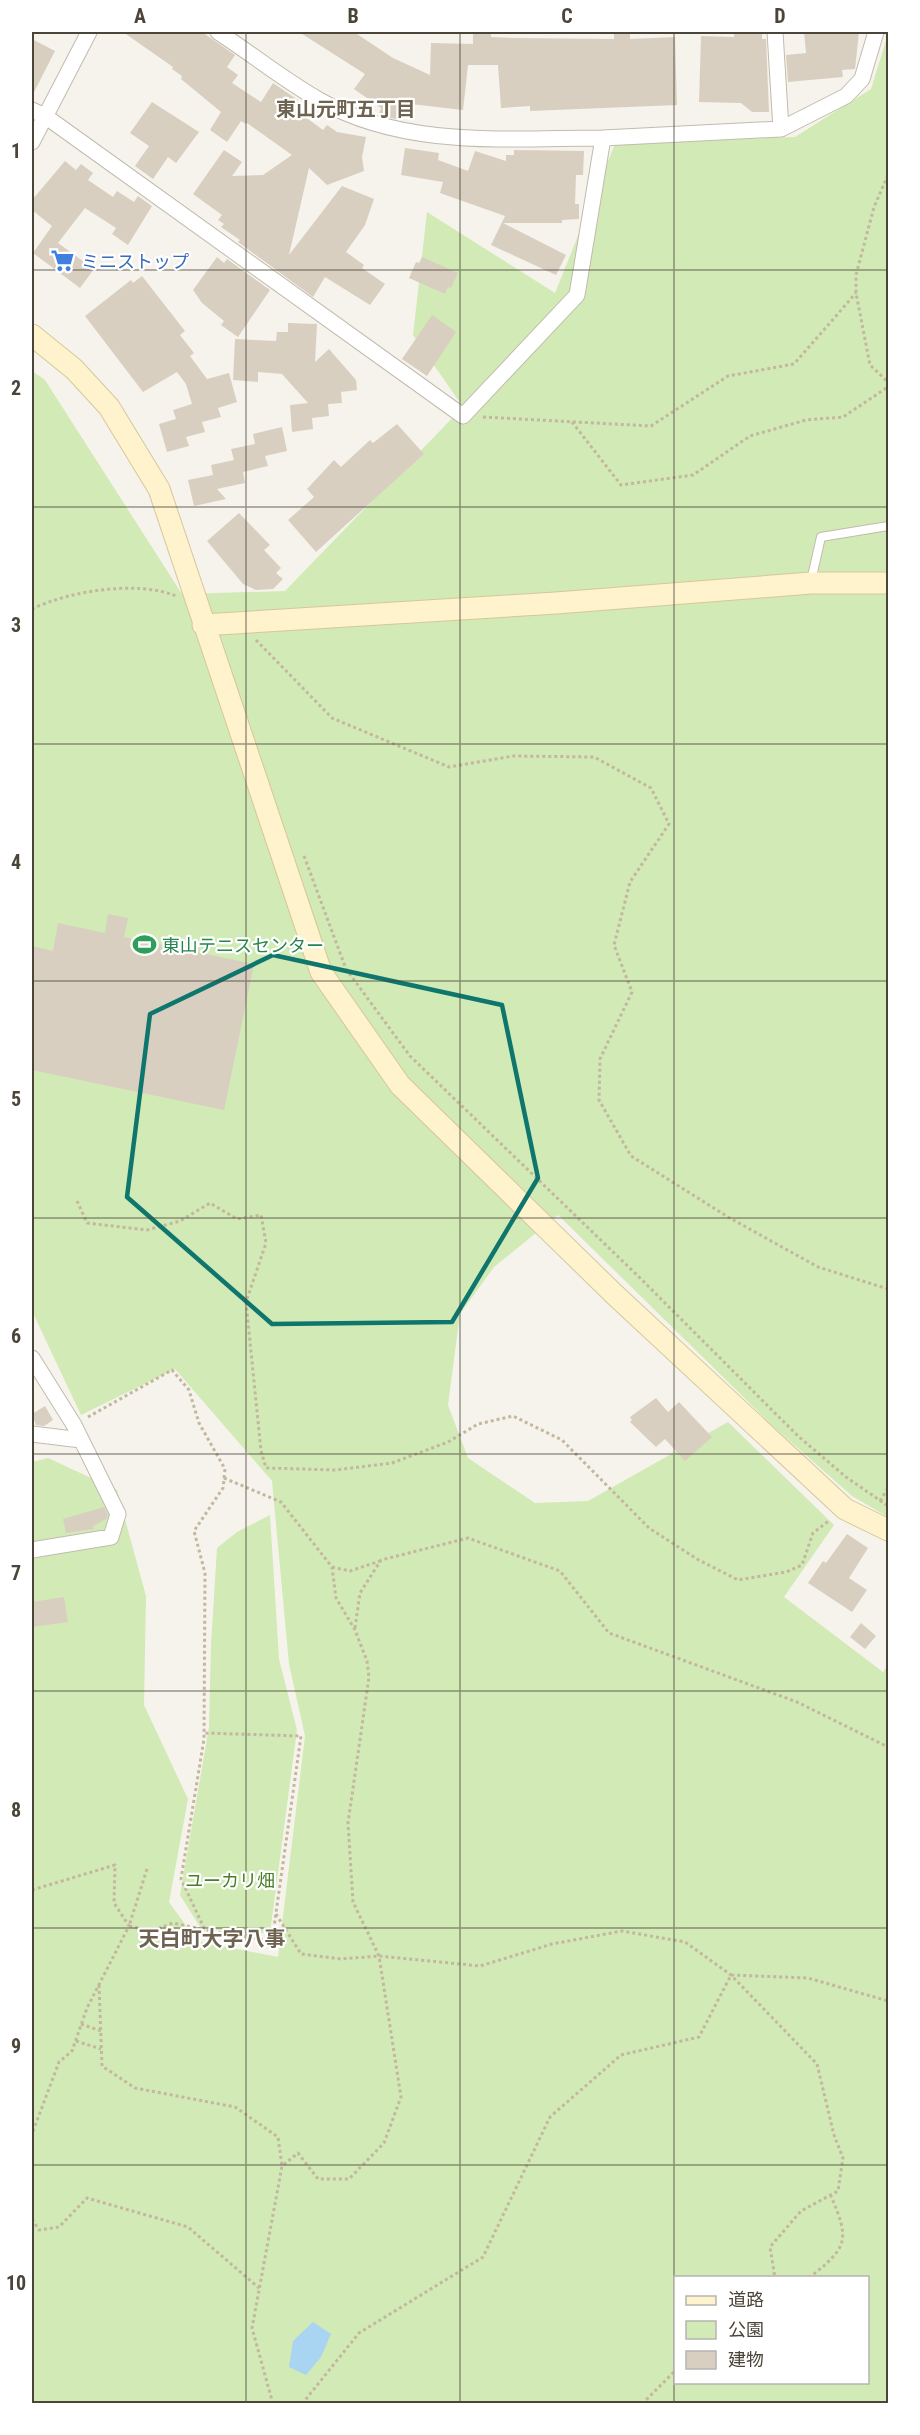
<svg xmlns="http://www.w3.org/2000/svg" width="920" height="2435" font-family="'Roboto Condensed','Noto Sans JP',sans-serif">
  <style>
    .green { fill: #d2eab5; fill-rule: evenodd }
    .water { fill: #a9d4f2 }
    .building { fill: #d8cfc1 }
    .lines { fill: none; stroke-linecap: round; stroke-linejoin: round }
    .lane-casing { stroke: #c2bbae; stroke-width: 10 }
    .street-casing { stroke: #c2bbae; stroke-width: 17 }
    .secondary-casing { stroke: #d6c79b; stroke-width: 23 }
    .path { stroke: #c4b79f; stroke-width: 3; stroke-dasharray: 3 3; stroke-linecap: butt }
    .lane { stroke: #fff; stroke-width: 8 }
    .street { stroke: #fff; stroke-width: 15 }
    .secondary { stroke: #fff3cd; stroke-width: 21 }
    .marked { fill: none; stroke: #0f766e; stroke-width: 4.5; stroke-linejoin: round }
    .grid { fill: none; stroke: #4b4439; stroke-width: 1.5; stroke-opacity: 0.55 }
    .labels { text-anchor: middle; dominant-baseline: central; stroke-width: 4.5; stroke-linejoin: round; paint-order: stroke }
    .shop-label { font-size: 18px; fill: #366cbe; stroke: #fff; text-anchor: start }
    .leisure-label { font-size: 18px; fill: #27864d; stroke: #fff; text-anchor: start }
    .park-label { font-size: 18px; fill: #4a7f2a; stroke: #fff }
    .neighbourhood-label { font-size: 20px; font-weight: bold; fill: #6e6250; stroke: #fff }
    .quarter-label { font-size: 21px; font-weight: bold; fill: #6e6250; stroke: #fff }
    .neatline { fill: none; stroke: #4b4439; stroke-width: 2 }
    .grid-label { font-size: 20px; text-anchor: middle; font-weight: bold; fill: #4b4439 }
  </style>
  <rect width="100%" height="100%" fill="#f6f3ec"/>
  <!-- green -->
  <path class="green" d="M888 34V1517L852 1496 774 1427 558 1215 494 1267 460 1314 448 1405 468 1458 535 1503 588 1501 728 1422 834 1525 784 1597 883 1672 888 1665V2403H32V1462L48 1458 117 1490 146 1596 144 1705 188 1799 169 1902 197 1941 278 1957 305 1736 289 1664 272 1481 175 1369 81 1415 32 1311V371L45 380 182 594 285 591 463 407 413 335 427 212 555 293 615 144 795 137 871 89ZM676 2278H868V2382H676Z
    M270 1515 279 1659 297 1730 270 1933H238L200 1927 180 1895 209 1727 211 1645 217 1548 237 1532Z"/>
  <!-- water -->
  <path class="water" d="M313 2322 331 2334 321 2357 306 2375 289 2367 293 2341Z"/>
  <!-- building -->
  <path class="building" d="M123 32H202L235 55 227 67 238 75 232 83 261 102 273 83 298 100 293 108 323 130 327 125 337 132 366 137 362 157 364 171 327 185 309 168 289 255 342 186 374 199 365 225 346 252 364 265 362 268 385 284 370 305 325 277 313 297 238 242 240 240 221 227 224 224 218 220 222 215 193 194 224 150 242 162 232 176 263 175 292 155 247 123 246 124 241 121 227 142 210 130 221 112 181 79 182 76 172 69 173 67Z
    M299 32H354L393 58 430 75 431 43 473 44V32H491V37L513 38 614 39V32H630V39L675 37 677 105 530 111V106L501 108 498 65H468L463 110 402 103 397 119 391 118 379 114 381 108 354 89 365 74Z
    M804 32H859L855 69 842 70 843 77 788 82 786 55 806 53Z
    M734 33H762V39H766L769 112H752L741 103 699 102 701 36 734 37Z
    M32 39 55 51 32 96Z
    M152 102 199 132 176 163 168 157 153 179 135 166 149 146 130 133Z
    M405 148 439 153 438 160 468 171 475 151 506 161V155H514V150L584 151 583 175H576L575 204H579V219L562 220V223H503L566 255 556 275 491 245 505 216 440 193 443 182 401 175Z
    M65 161 76 170 81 164 93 173 88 180 113 197 117 191 134 202 138 196 152 206 128 245 112 234 116 228 85 208 58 243 94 269 80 288 33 253 52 226 32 210V200Z
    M217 257 224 263 227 259 270 290 238 337 221 325 224 321 202 303 193 290Z
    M422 257 458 273 451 288 448 287 445 294 409 278 416 262 419 263Z
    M142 276 185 331 180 335 194 353 190 356 207 379 229 373 237 402 218 408 221 417 202 422 205 432 186 437 189 446 167 452 159 424 176 419 173 410 192 404 186 384 177 372 143 392 85 316 131 280 133 283Z
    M432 315 456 332 427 376 402 359Z
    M288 323 317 324 315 362 329 349 356 380 357 390 341 392 342 403 328 404 329 416 312 418 313 429 292 432 290 405 308 403 282 374 258 372V382L233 380 235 339 276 341 277 332H288Z
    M397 424 424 454 316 552 288 520 314 497 307 489 334 460 341 467 370 440 373 443Z
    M282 427 287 451 265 456 268 466 243 472 245 483 217 489 226 499 194 506 188 480 213 475 211 465 234 460 231 449 255 444 253 434Z
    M239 513 270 545 264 550 281 568 276 573 283 579 273 589 256 590 243 584 207 541Z
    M108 914 128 918 124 937 254 964 224 1110 32 1070 34 1042 32 1041V946L53 951 58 923 105 933Z
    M656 1398 668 1412 679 1402 712 1437 685 1461 665 1439 656 1447 630 1422 632 1420 630 1417Z
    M45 1406 53 1420 44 1426 36 1425 32 1414Z
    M104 1507 108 1515 106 1519 93 1526 94 1529 66 1533 63 1519Z
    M847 1534 868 1548 849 1578 867 1590 852 1612 808 1583 823 1561 826 1563Z
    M64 1597 68 1622 32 1627V1602Z
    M861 1623 876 1636 865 1649 850 1637Z"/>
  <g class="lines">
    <defs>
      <path id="lane" d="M811 581 821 537 888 526"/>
      <path id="street" d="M218 32C252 54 285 81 321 101 407 149 509 138 603 138
        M775 32 781 129
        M32 110 45 116 463 416 577 295 603 138 781 129 846 96 862 79 876 32
        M32 142 89 32
        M32 1358 74 1425 118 1514 111 1537 32 1550
        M32 1434 81 1440"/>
      <path id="secondary" d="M32 335 74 369 109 407 159 489 321 972 400 1085 614 1294 845 1509 888 1530
        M203 625 556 603 811 583H888"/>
    </defs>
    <!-- lane casing -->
    <use href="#lane" class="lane-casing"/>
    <!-- street casing -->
    <use href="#street" class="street-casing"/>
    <!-- secondary casing -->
    <use href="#secondary" class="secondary-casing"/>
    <!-- path -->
    <path class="path" d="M888 175 874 207 856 275V293L870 365 888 382
      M483 417 651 426 728 376 794 364 856 293
      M572 422 621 485 693 475 750 436 806 420 843 417 888 387
      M32 609C69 591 137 580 176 596
      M256 640 332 718 449 767 513 756 594 757 651 788 669 824 630 882 614 945 632 992 600 1059 599 1100 631 1156 728 1217 818 1267 888 1289
      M304 856 346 969 410 1056 638 1276 798 1436 846 1477 888 1506
      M77 1201 87 1223 147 1230 180 1221 210 1203 237 1219 261 1215 266 1243 246 1302 261 1451 266 1468 336 1470 392 1463 448 1442 478 1424 513 1416 562 1440 649 1528 697 1559 738 1580 786 1572 802 1565 813 1533 830 1520
      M88 1417 172 1370 189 1390 199 1423 225 1469 223 1488 194 1531 205 1573 204 1739 181 1879 205 1930 272 1941 301 1736 204 1733
      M224 1478 281 1502 332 1567 336 1598 355 1630 367 1661 369 1677 348 1823 353 1902 379 1956 401 2097 384 2143 349 2179H318L298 2153 282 2166 252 2328 273 2404
      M880 1501 888 1488
      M332 1567 350 1571 380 1561
      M355 1628 360 1593 381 1560 468 1538 560 1571 609 1633 797 1702 888 1747
      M147 1869 129 1926 151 1931 173 1923 205 1930
      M32 1890 115 1865 114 1903 129 1926 87 2008 72 2051 59 2062 32 2134
      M276 1914 301 1954 341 1959 379 1956 480 1966 552 1944 622 1931 685 1942 731 1975 817 2064 834 2135 843 2158 838 2191 801 2211 770 2247 775 2278
      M99 1985 102 2066 135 2088 235 2107 278 2137 282 2166
      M81 2024 101 2031
      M76 2041 101 2049
      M32 2219 39 2230 59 2227 87 2198 188 2227 259 2288
      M809 2278C848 2247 850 2241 831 2196
      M32 2402 33 2404
      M302 2404 359 2333 483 2257 550 2117 621 2055 699 2037 731 1975 808 1978 888 2001
      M642 2404 676 2370"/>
    <!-- lane -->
    <use href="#lane" class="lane"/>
    <!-- street -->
    <use href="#street" class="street"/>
    <!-- secondary -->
    <use href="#secondary" class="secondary"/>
  </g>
  <!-- marked area -->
  <path class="marked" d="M273 955 502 1005 538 1178 452 1322 272 1324 127 1197 150 1014Z"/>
  <!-- grid -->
  <path class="grid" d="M246 32V2404M460 32V2404M674 32V2404M32 270H888M32 507H888M32 744H888M32 981H888M32 1218H888M32 1454H888M32 1691H888M32 1928H888M32 2165H888"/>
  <!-- icons -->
  <defs>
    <symbol id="supermarket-bare" viewBox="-9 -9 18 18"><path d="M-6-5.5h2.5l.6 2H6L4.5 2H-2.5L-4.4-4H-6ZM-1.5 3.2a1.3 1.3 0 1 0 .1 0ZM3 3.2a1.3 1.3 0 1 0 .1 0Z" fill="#3f7fe0" stroke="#fff" stroke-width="2.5" paint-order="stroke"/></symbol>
    <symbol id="stadium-bare" viewBox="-9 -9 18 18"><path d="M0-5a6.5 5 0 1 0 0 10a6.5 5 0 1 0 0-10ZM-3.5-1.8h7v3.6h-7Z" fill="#2e9e5b" stroke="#fff" stroke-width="2.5" paint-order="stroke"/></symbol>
  </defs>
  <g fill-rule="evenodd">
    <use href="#supermarket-bare" x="46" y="244" width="33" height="33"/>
    <use href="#stadium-bare" x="128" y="928" width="33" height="33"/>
  </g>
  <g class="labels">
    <!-- shop labels -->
    <g class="shop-label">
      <text x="81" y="261">ミニストップ</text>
    </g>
    <!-- leisure labels -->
    <g class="leisure-label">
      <text x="162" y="945">東山テニスセンター</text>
    </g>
    <!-- park labels -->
    <g class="park-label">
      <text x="230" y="1880">ユーカリ畑</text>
    </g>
    <!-- neighbourhood labels -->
    <g class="neighbourhood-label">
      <text x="346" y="109">東山元町五丁目</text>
    </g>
    <!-- quarter labels -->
    <g class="quarter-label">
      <text x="212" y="1939">天白町大字八事</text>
    </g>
  </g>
  <!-- border -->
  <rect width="920" height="2435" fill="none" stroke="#ffffff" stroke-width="66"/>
  <!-- legend -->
  <rect x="674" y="2276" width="195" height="108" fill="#ffffff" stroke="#b7b4b0" stroke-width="1.5"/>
  <rect x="686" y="2296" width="30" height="9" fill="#fff3cd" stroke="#b7b4b0" stroke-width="1.5"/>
  <text x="728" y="2306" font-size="18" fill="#4b4439">道路</text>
  <rect x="686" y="2321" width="30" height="18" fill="#d2eab5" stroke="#b7b4b0" stroke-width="1.5"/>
  <text x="728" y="2336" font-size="18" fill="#4b4439">公園</text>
  <rect x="686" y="2351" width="30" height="18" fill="#d8cfc1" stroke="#b7b4b0" stroke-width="1.5"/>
  <text x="728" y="2366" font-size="18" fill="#4b4439">建物</text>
  <rect x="33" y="33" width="854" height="2369" class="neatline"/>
  <g class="grid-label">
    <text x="140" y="23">A</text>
    <text x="353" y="23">B</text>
    <text x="567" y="23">C</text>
    <text x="780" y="23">D</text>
    <text x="16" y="158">1</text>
    <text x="16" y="395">2</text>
    <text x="16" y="632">3</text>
    <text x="16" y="869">4</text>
    <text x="16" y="1106">5</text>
    <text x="16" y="1343">6</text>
    <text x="16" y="1580">7</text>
    <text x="16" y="1817">8</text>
    <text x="16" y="2053">9</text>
    <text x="16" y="2290">10</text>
  </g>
</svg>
